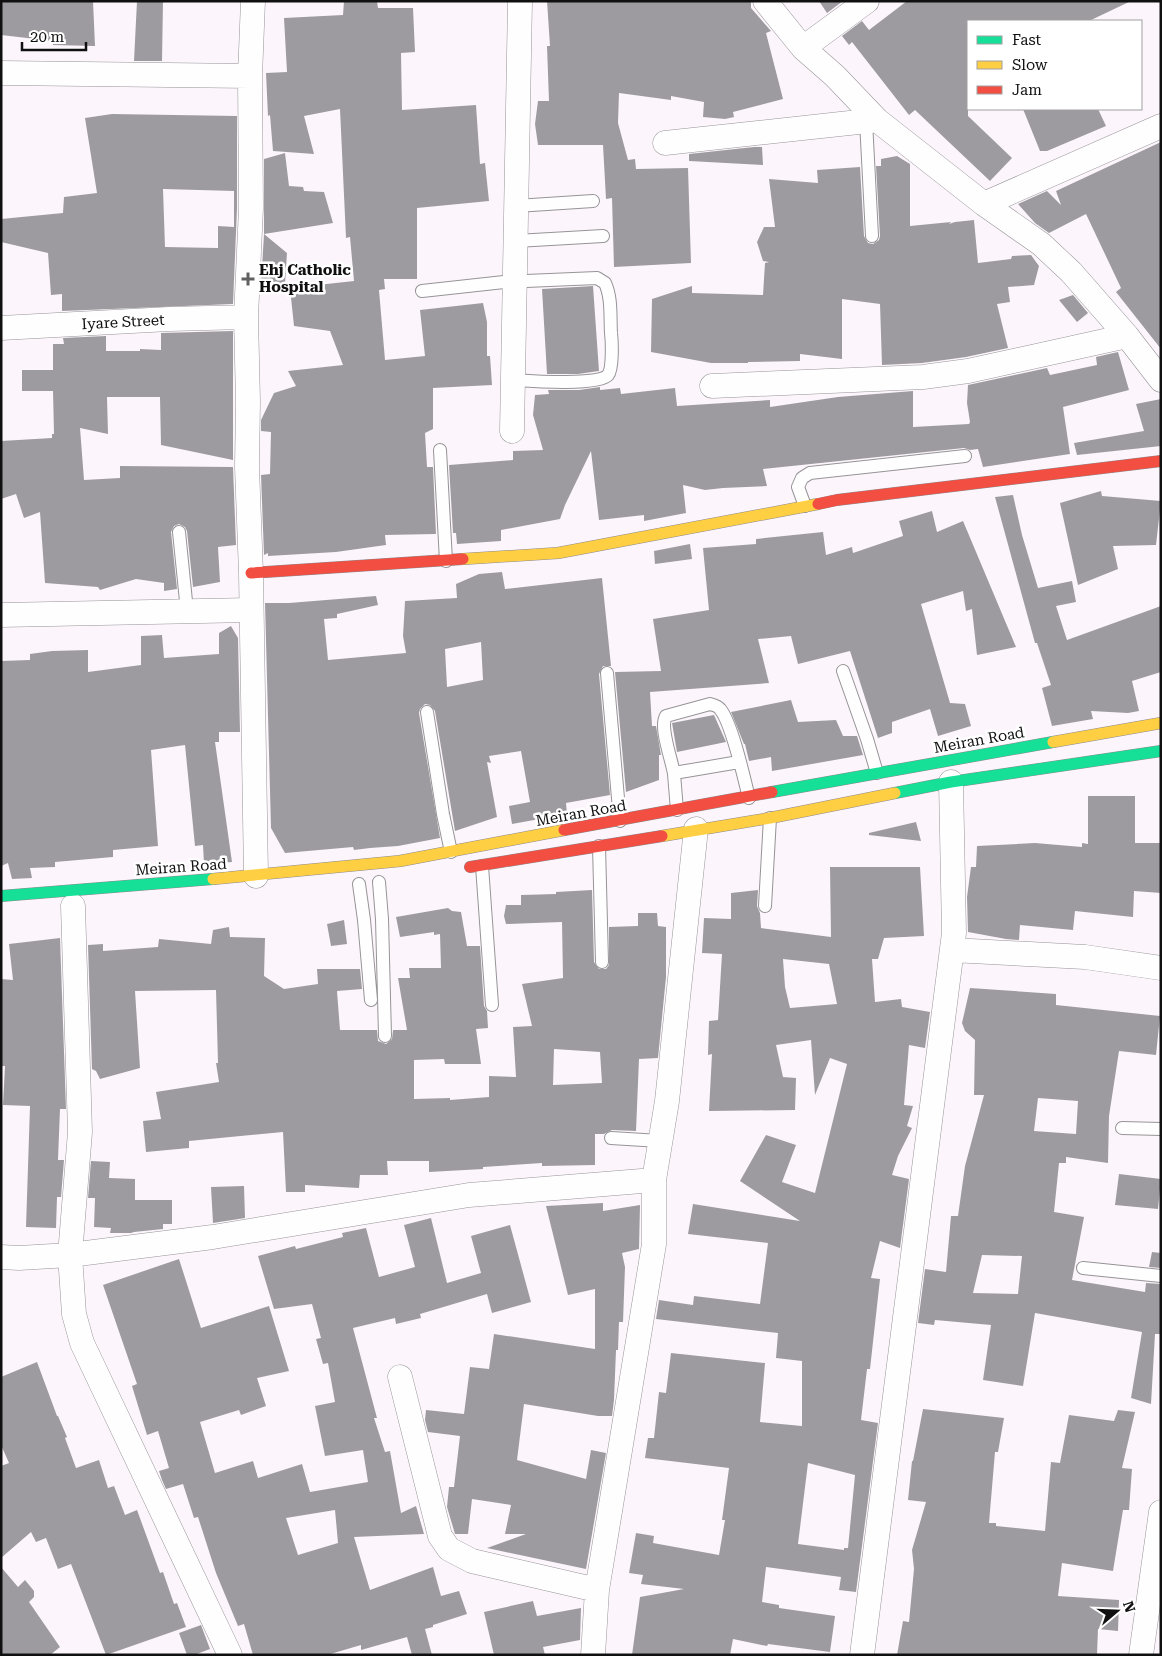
<svg xmlns="http://www.w3.org/2000/svg" width="1162" height="1656" font-family="'Roboto Serif',serif">
  <style>
    .building { fill: #9e9ba0; fill-rule: evenodd }
    .lines { fill: none; stroke-linecap: round; stroke-linejoin: round }
    .lane-casing { stroke: #969496; stroke-width: 14 }
    .street-casing { stroke: #969496; stroke-width: 25 }
    .fast-casing { stroke: #8d8a8d; stroke-width: 12 }
    .slow-casing { stroke: #8d8a8d; stroke-width: 12 }
    .jam-casing { stroke: #8d8a8d; stroke-width: 12 }
    .lane { stroke: #fffeff; stroke-width: 12 }
    .street { stroke: #fffeff; stroke-width: 24 }
    .fast { stroke: #16e098; stroke-width: 11 }
    .slow { stroke: #ffcf43; stroke-width: 11 }
    .jam { stroke: #f24e42; stroke-width: 11 }
    .poi-dot { fill: #636063; stroke: #fff; stroke-width: 2 }
    .labels { text-anchor: middle; dominant-baseline: central; stroke-width: 5; stroke-linejoin: round; paint-order: stroke }
    .poi-label { font-size: 15px; font-weight: bold; fill: #101010; stroke: #fff; text-anchor: start }
    .street-label { font-size: 15px; fill: #101010; stroke: #fff }
  </style>
  <rect width="100%" height="100%" fill="#fcf6fc"/>
  <!-- building -->
  <path class="building" d="M1 1H93L95 46 53 45V41L1 35Z
    M137 1H163L162 61H134Z
    M344 1H377L378 8H413L415 52 401 53 402 110 476 105 480 164 485 163 489 201 417 208V279H384L385 289 379 290 385 360 425 356 420 310 483 303 487 322V356H490L492 385 433 388V429L425 433 427 467H433L436 534 385 535 386 545 336 552 268 556V553L264 555 261 475 270 474 271 432 261 431V420L274 393 296 386 288 371 343 365 330 331 294 326 290 288 354 281 350 237 346 238 340 109 304 116 314 154 273 151 270 115 268 116 266 73 287 72 284 18 343 15Z
    M547 1H751V8L771 31 766 33 783 99 733 112 734 117 725 119 703 117 704 102 671 96V100L619 93 618 123 628 160 635 159 636 169 688 168 691 263 614 267 612 198 606 199 603 145H538L535 124 538 101H549L547 46H550Z
    M819 1H843L827 13Z
    M907 1H1131L1089 21H968V116L1012 158 990 181 915 110 909 115 852 42 849 45 842 36 862 21 869 30Z
    M1023 109H1098L1106 126 1047 151H1040Z
    M112 114 237 116V208L233 304 62 311V294L51 295 48 253 1 242V219L63 213 64 197 97 193 85 118ZM163 189 234 191V227L218 226V248L165 247Z
    M1161 142V349L1116 292 1121 288 1086 214 1049 233 1035 223 1018 204 1047 191 1061 205 1056 191Z
    M754 147H762L763 165 689 161V154Z
    M285 153 289 186 303 187 304 191 324 192 333 223 264 234V159Z
    M897 156 910 164V226L951 222 949 224 955 222 974 220 978 263 1011 259 1012 256 1031 255 1039 266 1034 285 1008 287 1010 302 997 304 1008 348 966 357 922 363 882 365 880 304 842 299V359L800 354V361L748 362V363H711L651 352 652 299 692 286V293L763 295 765 263 769 262 763 261 757 242 764 227H775L769 179 818 183 817 170 860 167 864 236 868 243 873 244 879 240 880 236 876 166H881V159Z
    M264 234 287 253 285 284 261 285Z
    M593 286 599 371 578 374H547L542 289Z
    M1073 295 1088 313 1077 322 1059 300Z
    M233 331V460L161 445 160 397H107L108 434 80 428 84 480 120 478V466L233 467 236 545 218 547 220 582 193 587 187 531 185 527 179 524 174 526 171 532 177 589 164 591V583L136 579 100 590 98 587 45 583 40 512 24 518 16 494 1 499V441L52 438V434H54L53 391H22V370H53V344H64L63 338 106 336V351H140V349L161 350V333Z
    M1118 352 1129 390 1063 407 1070 454 983 467 978 449 970 450 964 448 763 469 767 486 723 488 705 490 683 485 686 513 644 521V515L599 520 591 451 565 505 560 519 501 530V541L457 544 456 533H453L449 465 513 460V451L543 450 533 415 535 395 549 394 548 390H579L600 387V390L620 388 621 394 675 388 677 406 770 400V407L838 397 913 391V427L969 424 970 422 967 403 968 385 1047 368 1050 375 1097 365 1096 357Z
    M1161 399V446L1077 455 1074 443 1144 431 1136 404Z
    M1101 491 1102 496 1161 501 1156 545 1113 546 1118 569 1078 585 1060 503Z
    M1013 495 1022 535 1038 588 1072 581 1076 602 1056 606 1067 640 1161 606V672L1132 681 1139 711 1128 713 1091 711 1093 719 1052 726 1042 688 1051 685 1037 643H1035L995 497Z
    M932 511 937 532 963 521 1016 647 977 655 972 609 966 611 963 591 921 604 950 703 965 704 971 726 938 736 930 709 892 722V733L878 738 850 651 798 664 791 636 758 639 769 683 650 692 652 726H656L661 755H659V780L626 792 615 672 661 671 653 619 709 610 703 548 756 544V539L823 532 826 555 852 547 853 553 903 536 899 521Z
    M690 544 692 559 655 564 654 551Z
    M502 572 505 589 602 578 611 666H603L599 674 610 795 566 803 567 814 512 824 509 806 530 802 521 751 489 756 491 763 487 762 497 817 455 831 435 711 430 705 425 704 420 709 419 713 440 838 398 846 370 848 354 850 353 847 285 853 271 828 265 603H289L376 596 378 605 337 614V618L324 619 328 660 406 653 403 636 405 601 457 598 456 584 479 574ZM481 642 483 680 447 687 445 649Z
    M231 626 238 638 240 732H219V742H215L232 862 204 864 203 845 195 846 185 745 151 750 158 846 113 850V857L55 862V867L30 868 32 878 12 879 8 863 1 866V661L30 660V654L52 651 88 650V672L141 665V636L162 635 164 658 219 654V633Z
    M791 700 798 722 836 720 843 736H857L863 755 772 771 771 757 749 761 745 744H744L731 712Z
    M714 715 726 742 677 752 672 723Z
    M1088 796H1135V843H1161V893L1134 891 1133 917 1075 911 1073 930 1020 925 1019 940 1006 939 968 932 967 897 971 867H976L977 846 1035 843 1082 847V843L1088 844Z
    M916 822 921 841 869 835V833Z
    M830 867H920L924 936 884 938 878 959H872L875 1002 901 999 902 1007 930 1012 925 1048 909 1045 904 1105 913 1106 907 1126 912 1128 898 1156 892 1175 909 1179 900 1248 880 1241 871 1278 880 1279 870 1369H867L861 1420 878 1423 856 1592 839 1590 841 1577 766 1567 762 1602 779 1605V1608L835 1616 830 1652 768 1644 767 1646 733 1639 730 1655H632L640 1597 684 1589 641 1584 643 1575 629 1573 636 1533 654 1536 653 1543 719 1555 725 1520H722L729 1468 645 1458 648 1438H654L659 1392 666 1393 671 1353 765 1363 760 1422 802 1426V1361L776 1358 778 1333 656 1319 659 1300 693 1305 694 1296 760 1304 768 1243 688 1234 693 1204 800 1221 740 1181 766 1135 796 1145 782 1182 815 1193 847 1064 830 1058 815 1095 811 1040 776 1045 783 1077 796 1078 795 1110 709 1111 712 1054 708 1055 709 1021 718 1020 722 954 702 953 704 918 731 919V893L758 890 757 906 760 913 761 928 831 937ZM783 959 829 964 837 1004 790 1008 785 987ZM808 1463 855 1475 848 1548H844V1550L798 1544Z
    M592 890 594 962 599 969H606L609 965V927L638 926V913H657L658 926 666 927V977L658 1058 639 1059 636 1131 612 1130 604 1134H595V1165L542 1166V1163L483 1167V1169L429 1172V1161H387L388 1175H360L359 1188 305 1185V1192H286L283 1132 189 1141V1148L146 1152 143 1121 161 1119 156 1092 219 1082 216 1063H218L216 990 135 991 140 1068 100 1079 96 1071 92 1069 88 945 103 944V951L158 947 159 939 211 944 213 930 229 927 230 937 265 938 264 976 284 989 318 984 317 969H360L362 989 337 991 340 1030H377L378 1041 386 1044 392 1039 393 1030H407L398 978H410L409 968H441L440 934 434 935V932L400 937 396 917 448 908 452 911 461 912 467 946H480L484 1006 487 1011 488 1028 476 1029 481 1064H445L444 1059 414 1060V1099L450 1098V1100L489 1097V1076L516 1077 513 1027 532 1026 522 984 563 978 562 922 506 924 504 916 506 905H521V895L556 894V892ZM554 1049 600 1052 602 1083 553 1085Z
    M344 920 347 944 331 946 327 924Z
    M60 938 66 1109H60L58 1160H64L61 1197H57L56 1228 26 1227 30 1106 3 1105 5 1066H1V979L13 980 9 944Z
    M970 988 1056 994V1005L1160 1016 1156 1055 1119 1051 1109 1116 1108 1163 1066 1157V1163H1059L1054 1212 1084 1217 1072 1280 1145 1292 1146 1283 1161 1284V1334H1155L1151 1404 1131 1398 1142 1332 1035 1313 1023 1386 983 1380 991 1325 935 1320 934 1325 918 1323 925 1269 946 1272 951 1216H958L965 1166 984 1095H974L975 1040 965 1031 962 1023ZM1038 1098 1078 1101 1076 1134 1034 1131ZM982 1255 1022 1256 1018 1294 973 1293Z
    M91 1161 110 1162 109 1178 135 1179V1200H172V1224H163V1229L134 1232 131 1233H110L111 1228 94 1227 95 1198H88Z
    M1119 1174 1161 1179 1158 1209 1115 1205Z
    M244 1186 245 1218 213 1223 211 1187Z
    M603 1203V1211L640 1205 639 1249 622 1253 625 1267 623 1322H619L618 1350H616L614 1400 612 1416H598L524 1404 517 1460 586 1479 591 1450 606 1453 586 1569 487 1548 526 1534H505L511 1505 472 1499 468 1534H455L447 1507 449 1487H454L460 1436 428 1432 425 1420 426 1410 464 1414 470 1367 489 1369 494 1334 595 1349V1289L568 1295 546 1206Z
    M431 1218 447 1283 481 1273 471 1236 510 1225 531 1302 492 1313 487 1294 420 1314 421 1318 396 1324 395 1318 353 1328 377 1418H374L385 1452 390 1451 401 1513 416 1506 424 1534 354 1537 370 1590 433 1567 441 1596 459 1591 467 1614 433 1625V1627L425 1629 432 1655H412L407 1637 361 1650V1645L327 1655H253L244 1624 238 1626 216 1573 198 1517 194 1518 183 1484 166 1489 162 1480 159 1471 169 1468 158 1431 147 1435 132 1386 137 1384 103 1285 179 1259 201 1328 269 1306 289 1371 257 1378 266 1406 241 1415 239 1410 200 1422 215 1473 253 1461 258 1478 302 1464 310 1492 368 1482 363 1450 325 1456 315 1406 335 1402 328 1363 323 1364 316 1339 321 1338 312 1304 274 1309 258 1256 295 1246 296 1249 343 1237 342 1233 366 1228 379 1277 415 1267 404 1225ZM335 1510 338 1543 298 1555 286 1518Z
    M1152 1252 1161 1253V1268L1149 1267Z
    M37 1362 57 1416H58L67 1437 65 1438 76 1468 99 1460 108 1488 114 1486 125 1515 137 1510 160 1573 163 1572 174 1604 177 1603 186 1627 106 1655 71 1564 58 1569 46 1538 36 1542 31 1532 1 1558V1466L9 1463 1 1445V1377Z
    M923 1409 1004 1418 998 1452H995L989 1523H996V1526L1045 1531 1051 1462 1060 1463 1069 1415 1114 1421 1118 1410 1135 1412 1122 1468 1132 1469 1129 1510H1123L1113 1571 1062 1563 1058 1596 1119 1600 1118 1631 1098 1629 1097 1655H897L903 1621 909 1622 914 1569 912 1550 926 1502 908 1500 912 1461H913Z
    M1 1567 18 1587 25 1580 34 1591V1597L29 1602 60 1647 50 1655H1Z
    M533 1601 537 1616 581 1608 580 1640 543 1647 545 1655H494L484 1612Z
    M201 1625 210 1649 194 1655H187L179 1633Z"/>
  <g class="lines">
    <defs>
      <path id="lane" d="M866 121 872 236
        M516 206 593 201
        M516 241 603 236
        M422 291 504 282 597 278 605 283C612 298 610 317 611 333 612 341 613 369 608 375 600 386 529 381 513 380
        M440 450 446 561
        M805 506 798 487 802 478 810 473 965 456
        M179 532 187 611
        M843 671 867 739 877 773
        M607 673 620 821
        M427 712 443 814 451 852
        M674 773 739 762
        M677 810C676 798 675 786 674 774 672 760 659 727 666 716L710 704C714 705 718 706 720 709 732 723 744 778 749 798
        M599 846 602 962
        M482 866 492 1005
        M379 882 382 919 385 1036
        M359 884 364 920 371 1000
        M765 906 770 818
        M1122 1128 1161 1129
        M611 1138 660 1141
        M1083 1268 1161 1276"/>
      <path id="street" d="M253 1 250 76 251 208 246 317 248 402 247 467 251 573 256 876
        M765 1 803 48 835 76 877 120 984 204 1041 244 1071 272 1127 336 1161 380
        M803 48 867 1
        M1 73 250 76
        M665 143 877 120
        M984 204 1161 126
        M1 328 169 319 246 317
        M712 386 923 377 968 371 1127 336
        M512 431 520 1
        M1 615 251 610
        M73 906 80 1132 70 1255 74 1314 82 1343 230 1655
        M952 950 1085 957 1161 968
        M1 1257 19 1258 70 1255 213 1237 469 1195 654 1180
        M400 1377 440 1536 449 1549 472 1561 597 1590
        M593 1655 597 1590 654 1244V1180L667 1101 696 829
        M862 1655 954 933 951 782
        M1141 1655 1161 1512"/>
      <path id="fast" d="M772 792 1053 742
        M895 793 951 782 1161 751
        M1 896 213 879"/>
      <path id="slow" d="M463 559 558 553 818 504
        M1053 742 1161 723
        M662 836 770 818 895 793
        M213 879 400 861 564 830"/>
      <path id="jam" d="M818 504 837 500 1161 461
        M251 573 463 559
        M564 830 772 792
        M470 867 662 836"/>
    </defs>
    <!-- lane casing -->
    <use href="#lane" class="lane-casing"/>
    <!-- street casing -->
    <use href="#street" class="street-casing"/>
    <!-- fast casing -->
    <use href="#fast" class="fast-casing"/>
    <!-- slow casing -->
    <use href="#slow" class="slow-casing"/>
    <!-- jam casing -->
    <use href="#jam" class="jam-casing"/>
    <!-- lane -->
    <use href="#lane" class="lane"/>
    <!-- street -->
    <use href="#street" class="street"/>
    <!-- fast -->
    <use href="#fast" class="fast"/>
    <!-- slow -->
    <use href="#slow" class="slow"/>
    <!-- jam -->
    <use href="#jam" class="jam"/>
  </g>
  <!-- markers -->
  <path class="poi-dot" d="M245.5 271.5h5v5h5v5h-5v5h-5v-5h-5v-5h5z"/>
  <g class="labels">
    <!-- poi labels -->
    <g class="poi-label">
      <text x="259" y="270">Ehj Catholic<tspan x="259" dy="17">Hospital</tspan></text>
    </g>
    <!-- street labels -->
    <g class="street-label">
      <text transform="translate(123 322) rotate(-3)">Iyare Street</text>
      <text transform="translate(979 740) rotate(-10)">Meiran Road</text>
      <text transform="translate(581 813) rotate(-10)">Meiran Road</text>
      <text transform="translate(181 867) rotate(-4)">Meiran Road</text>
    </g>
  </g>
  <!-- border -->
  <rect width="1162" height="1656" fill="none" stroke="#101010" stroke-width="5"/>
  <!-- legend -->
  <rect x="967" y="20" width="175" height="90" fill="#ffffff" stroke="#9f9f9f"/>
  <rect x="977" y="36" width="25" height="8" fill="#16e098" stroke="#9f9f9f"/>
  <text x="1012" y="45" font-size="15" fill="#101010">Fast</text>
  <rect x="977" y="61" width="25" height="8" fill="#ffcf43" stroke="#9f9f9f"/>
  <text x="1012" y="70" font-size="15" fill="#101010">Slow</text>
  <rect x="977" y="86" width="25" height="8" fill="#f24e42" stroke="#9f9f9f"/>
  <text x="1012" y="95" font-size="15" fill="#101010">Jam</text>
  <!-- north arrow -->
  <g transform="translate(1117 1611) rotate(71)" stroke="#ffffff" stroke-width="4" paint-order="stroke">
  <path d="M0-4L9 19L0 12L-9 19Z" fill="#101010"/>
  <text y="-8" font-size="14" font-weight="bold" text-anchor="middle" fill="#101010">N</text>
  </g>
  <!-- scale -->
  <path d="M22 42v8h64v-8" fill="none" stroke="#101010" stroke-width="2.5"/>
  <text x="30" y="42" font-size="15" fill="#101010" stroke="#ffffff" stroke-width="4" paint-order="stroke">20 m</text>
</svg>
